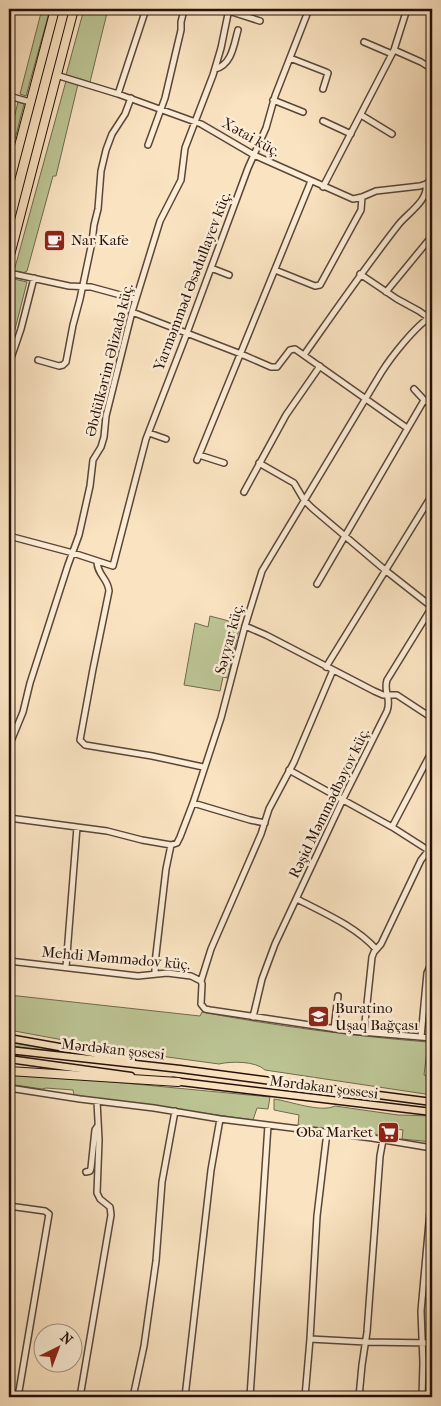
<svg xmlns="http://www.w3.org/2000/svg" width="441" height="1406" font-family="'IM FELL French Canon',serif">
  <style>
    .green { fill: #bcc494; stroke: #706a4f }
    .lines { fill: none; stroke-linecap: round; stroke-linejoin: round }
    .minor-casing { stroke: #5a4638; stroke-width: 8 }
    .major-casing { stroke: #25110a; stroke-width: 9 }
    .highway-casing { stroke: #25110a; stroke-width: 10 }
    .minor { stroke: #fcedd7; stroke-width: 5 }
    .major { stroke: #fae3c1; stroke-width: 6 }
    .highway { stroke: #fae3c1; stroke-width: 8 }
    .labels { text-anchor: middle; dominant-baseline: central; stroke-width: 5; stroke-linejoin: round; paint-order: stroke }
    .street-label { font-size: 15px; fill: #25110a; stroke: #fcedd7 }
    .poi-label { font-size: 15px; fill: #25110a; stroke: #fcedd7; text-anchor: start }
  </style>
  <rect width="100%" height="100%" fill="#fae3c1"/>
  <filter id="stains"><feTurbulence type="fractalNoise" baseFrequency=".004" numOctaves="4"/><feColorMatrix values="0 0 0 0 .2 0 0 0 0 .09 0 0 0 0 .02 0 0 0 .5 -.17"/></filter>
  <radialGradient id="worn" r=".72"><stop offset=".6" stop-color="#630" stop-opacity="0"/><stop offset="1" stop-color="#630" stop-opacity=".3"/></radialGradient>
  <!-- green -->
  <path class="green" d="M42 9H50L26 96 20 94Z
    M84 9H108L90 82 66 75Z
    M66 81 78 84 56 176H53L27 271 23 273 14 271Z
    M18 102 24 104 9 162V139Z
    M14 279 27 282 9 353V299Z
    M210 616 240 624 228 678 223 677 220 691 184 685 195 623 208 627Z
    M9 995 200 1016 202 1012C276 1026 352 1036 428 1042L424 1075 432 1077V1095L265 1070C256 1061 231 1061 219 1064L123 1051 9 1030Z
    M9 1042 56 1049 68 1053 9 1046Z
    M16 1075 103 1081 270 1097 268 1109 257 1108 253 1120 74 1095 73 1090 46 1088 42 1089 9 1084V1076Z
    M274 1099C290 1101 320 1113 335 1106L398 1115 432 1116V1142L402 1139 403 1130 384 1127 382 1135 298 1125 299 1115 274 1110Z"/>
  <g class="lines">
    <defs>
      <path id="minor" d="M229 11 260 21
        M9 15 10 9
        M364 42 392 54
        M394 50 421 62 432 69
        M290 58 326 72 328 73 323 89
        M215 69C232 65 234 44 238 30
        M56 75 118 94 201 124 254 155 353 199 362 197 376 191 420 186 426 184 432 179
        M118 94 146 9
        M9 96 30 102
        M273 100 303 112
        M361 115 392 134
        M323 121 351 134
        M148 145 165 98 181 30V22L184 10
        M323 187 394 50 407 9
        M211 268 229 275
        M275 270 315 286 320 285 361 210 362 197
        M9 273 69 286 91 287 135 299
        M360 274 397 299 419 311 429 318
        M386 292 432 236
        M132 312 241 354 271 367H277L290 350 295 349 407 428
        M304 355C335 311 366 266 399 224 408 213 429 200 426 184
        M38 360 59 366 63 365 66 362 73 325 80 299 92 242 94 225 98 209 101 171 106 150 112 134 125 114 131 98
        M9 364 21 329 34 278
        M414 389 425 401
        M149 433 166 439
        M199 455 224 463
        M197 460 311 181
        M259 463 294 483 304 500 312 508 385 570 432 607
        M244 492 286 415 320 366
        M9 536 73 553 113 566 146 439 187 333 248 168 266 128 275 96 309 9
        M97 561C97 575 108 578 109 591L93 669 80 740 85 745 152 756 203 767
        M317 584 423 402 425 401 432 404
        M245 626 266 635 374 691 383 695H397L432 718
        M326 667 432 495
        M9 746 23 712 30 683 68 565 79 535 90 486 93 460 101 447 104 437 106 416 132 312 160 221 181 180 185 148 213 75 221 48 229 9
        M289 770 392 827 428 850
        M193 803 250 820 265 823
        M9 818 107 831 142 840 171 845 177 843 180 837 193 803 221 718 245 626 262 571 381 373C391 357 416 325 432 316
        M392 827 432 751
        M297 899C324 913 355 926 376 949
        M9 961 138 976 167 973 191 976 201 981 202 984 201 1004 205 1009 210 1010 350 1031 432 1038
        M66 967 77 827
        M155 974V963L166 869 171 845
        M201 981 211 949 261 834 269 809 294 762 333 670
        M253 1017 262 979 275 944 343 799 387 711C392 697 383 693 387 680L432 607
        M334 1029 338 996
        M364 1032 372 957 374 952 381 944 421 860 432 846
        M421 1037 427 973 432 962
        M9 1088 80 1099 154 1108 220 1119 372 1138 432 1148
        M86 1172 90 1171 91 1168 95 1130 97 1127
        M9 1206 45 1211 49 1214 18 1397
        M310 1339 366 1342 432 1343
        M80 1397 111 1215 110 1207 100 1199 97 1193 99 1140 97 1101
        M133 1397 144 1346 156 1261 162 1182 175 1111
        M185 1397 211 1170 220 1119
        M250 1397 268 1125
        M305 1397 310 1339 317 1216 327 1132
        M359 1397 362 1365 367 1332 380 1156 383 1140
        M422 1397 423 1363 421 1311 432 1189"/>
      <path id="major" d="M9 1038 132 1060
        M9 1050 180 1069 432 1102
        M9 1059 131 1076
        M173 1081 432 1112"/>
      <path id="highway" d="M9 184 55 9
        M9 259 74 9
        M9 1071 178 1082"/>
    </defs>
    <!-- minor casing -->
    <use href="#minor" class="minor-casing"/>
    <!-- major casing -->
    <use href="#major" class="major-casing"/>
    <!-- highway casing -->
    <use href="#highway" class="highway-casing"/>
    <!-- minor -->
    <use href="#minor" class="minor"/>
    <!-- major -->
    <use href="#major" class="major"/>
    <!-- highway -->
    <use href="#highway" class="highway"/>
  </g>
  <!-- icons -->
  <defs>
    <symbol id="cafe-square" viewBox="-11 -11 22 22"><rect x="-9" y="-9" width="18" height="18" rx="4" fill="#8f2418" stroke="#fcedd7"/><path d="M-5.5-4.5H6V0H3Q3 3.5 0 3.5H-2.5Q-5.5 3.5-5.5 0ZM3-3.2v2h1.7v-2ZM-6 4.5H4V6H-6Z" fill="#fff"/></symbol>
    <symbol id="school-square" viewBox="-11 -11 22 22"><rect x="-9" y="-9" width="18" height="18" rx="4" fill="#8f2418" stroke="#fcedd7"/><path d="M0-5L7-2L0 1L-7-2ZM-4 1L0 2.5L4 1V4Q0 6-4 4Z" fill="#fff"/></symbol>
    <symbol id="supermarket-square" viewBox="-11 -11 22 22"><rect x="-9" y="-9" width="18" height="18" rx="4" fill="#8f2418" stroke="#fcedd7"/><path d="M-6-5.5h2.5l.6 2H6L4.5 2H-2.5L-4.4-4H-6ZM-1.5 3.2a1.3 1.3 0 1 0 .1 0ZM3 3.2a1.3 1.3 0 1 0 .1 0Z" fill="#fff"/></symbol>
  </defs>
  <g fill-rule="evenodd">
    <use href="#cafe-square" x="42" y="228" width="25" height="25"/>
    <use href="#school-square" x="306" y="1004" width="25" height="25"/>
    <use href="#supermarket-square" x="376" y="1120" width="25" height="25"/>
  </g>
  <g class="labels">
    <!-- street labels -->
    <g class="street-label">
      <text transform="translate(251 137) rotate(29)">Xətai küç.</text>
      <text transform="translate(192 281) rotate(-69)">Yarməmməd Əsədullayev küç.</text>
      <text transform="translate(109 360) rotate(-76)">Əbdülkərim Əlizadə küç.</text>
      <text transform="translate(229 639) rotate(-75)">Səyyar küç.</text>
      <text transform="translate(329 803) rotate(-64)">Rəşid Məmmədbəyov küç.</text>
      <text transform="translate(116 958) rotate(5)">Mehdi Məmmədov küç.</text>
      <text transform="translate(113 1049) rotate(6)">Mərdəkan şosesi</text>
      <text transform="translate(324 1087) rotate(7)">Mərdəkan şossesi</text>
    </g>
    <!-- poi labels -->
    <g class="poi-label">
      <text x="71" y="240">Nar Kafe</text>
      <text x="335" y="1008">Buratino<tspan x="335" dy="17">Uşaq Bağçası</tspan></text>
      <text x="373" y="1132" text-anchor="end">Oba Market</text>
    </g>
  </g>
  <!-- margin -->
  <rect width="441" height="1406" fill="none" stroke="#fae3c1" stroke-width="30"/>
  <rect x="10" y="10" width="421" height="1386" fill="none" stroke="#25110a" stroke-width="2.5"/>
  <rect x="15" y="15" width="411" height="1376" fill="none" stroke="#25110a"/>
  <!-- north arrow -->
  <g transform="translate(58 1348) rotate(42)"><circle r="24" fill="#fcedd7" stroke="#a69585"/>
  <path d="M0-4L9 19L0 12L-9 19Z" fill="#8f2418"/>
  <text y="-8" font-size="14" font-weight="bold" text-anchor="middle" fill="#25110a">N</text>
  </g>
  <rect width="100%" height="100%" filter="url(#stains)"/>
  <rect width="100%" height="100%" fill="url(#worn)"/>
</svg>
